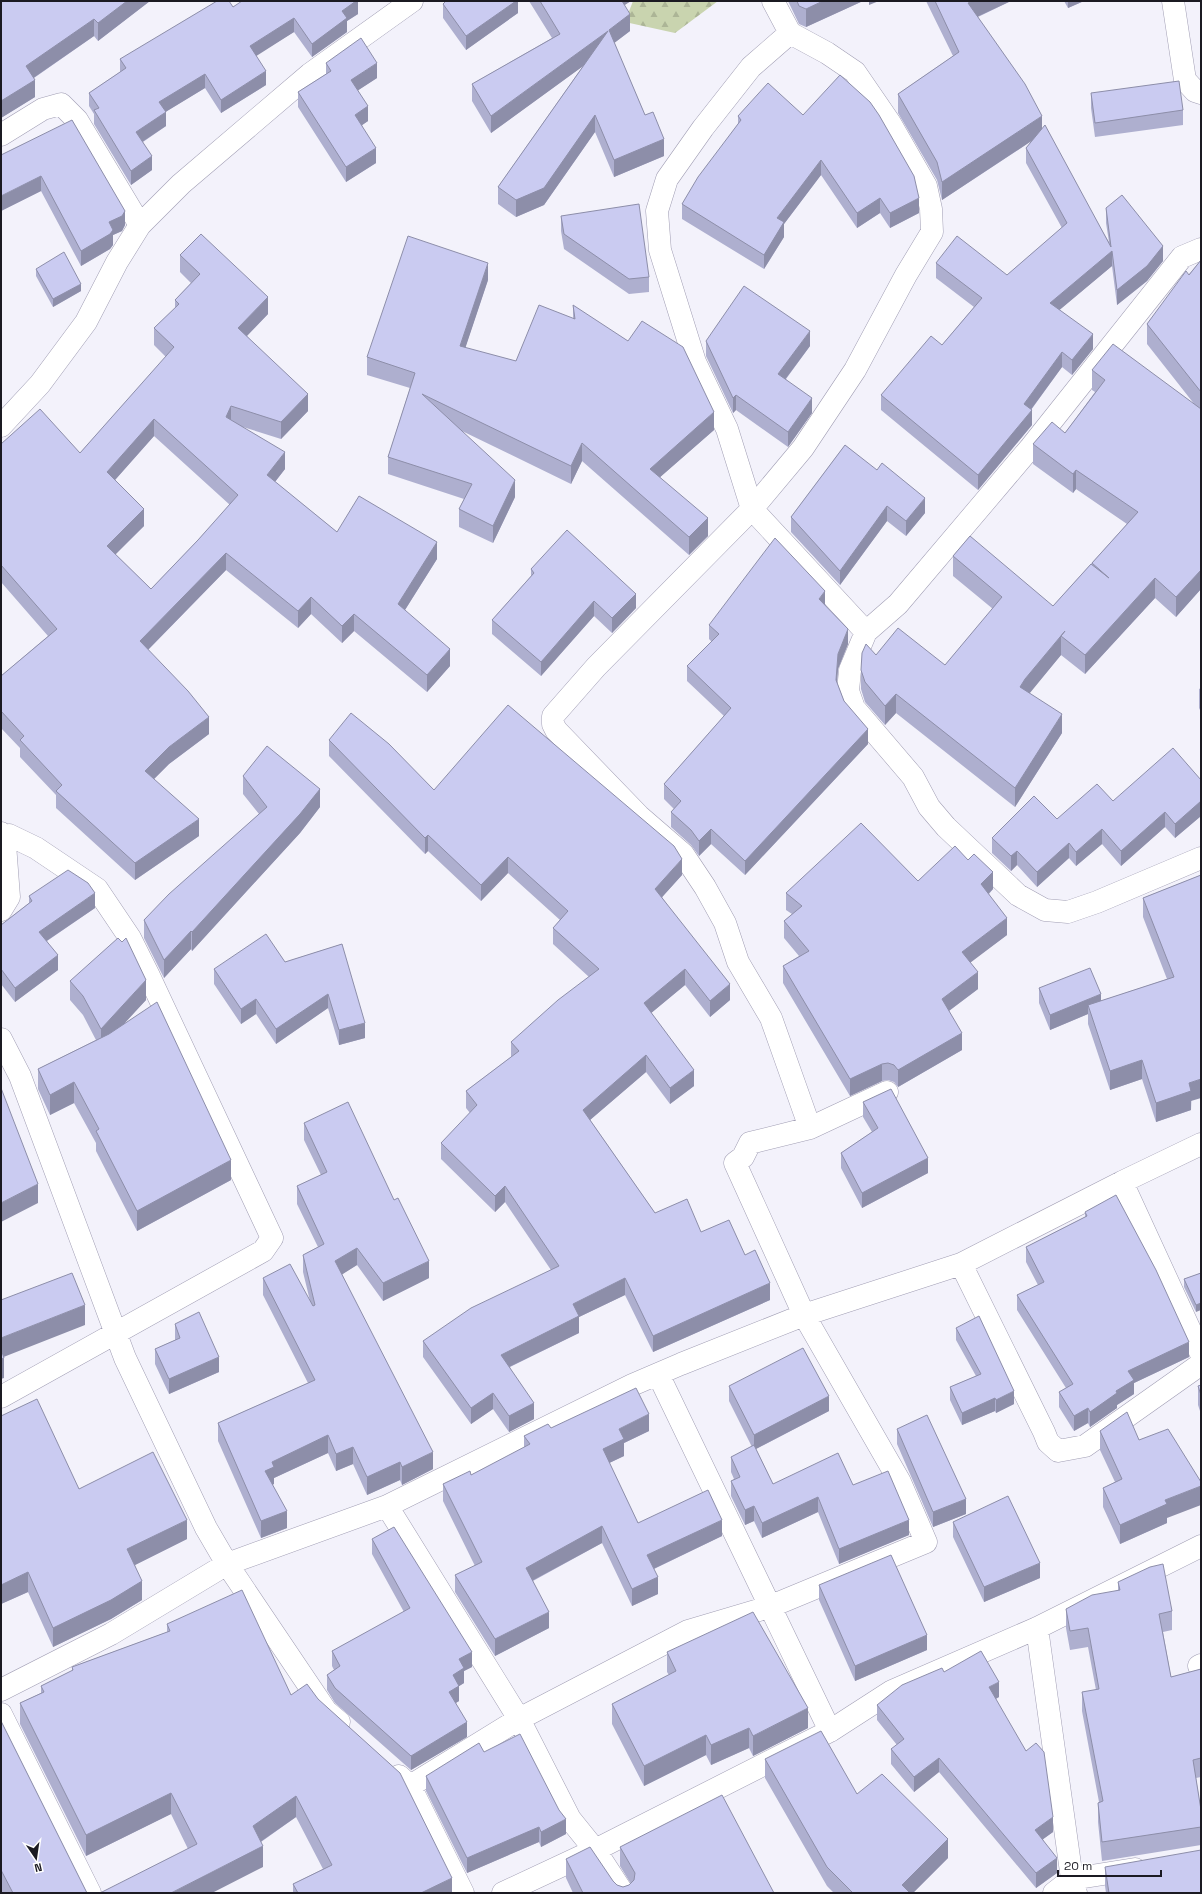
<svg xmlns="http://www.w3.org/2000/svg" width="1202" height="1894" font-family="'Space Grotesk',sans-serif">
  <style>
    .forest { fill: url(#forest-firs) }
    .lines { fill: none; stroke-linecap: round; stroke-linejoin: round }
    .minor-casing { stroke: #a19eb4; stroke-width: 23 }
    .minor { stroke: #fff; stroke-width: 22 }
    .wall { fill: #aeafcf; fill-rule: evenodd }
    .shaded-wall { fill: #8d8ea9 }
    .building { fill: #cacbf1; stroke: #8d8ea9; fill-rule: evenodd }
  </style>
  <defs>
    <pattern id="forest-firs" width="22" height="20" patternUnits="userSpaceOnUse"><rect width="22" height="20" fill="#c9d4af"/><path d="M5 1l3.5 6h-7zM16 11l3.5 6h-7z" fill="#acb596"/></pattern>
  </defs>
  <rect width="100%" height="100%" fill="#f3f2fb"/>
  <!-- forest -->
  <path class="forest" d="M633 1H718L675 33 625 22Z"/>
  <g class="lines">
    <defs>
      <path id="minor" d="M773 1 790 33 827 53 855 72 890 123 926 186 931 209 932 232 906 275 855 370 803 448 752 509 596 667 553 716V724L556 730 639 816 683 854 705 887 725 923 738 962 771 1018 810 1128
        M1173 1 1185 80 1195 91 1201 93
        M790 33 751 67 703 128 667 179 657 211 660 250 695 362 727 429 752 509 866 632 850 670 848 691 854 708 913 777 929 807 946 827 1018 895 1045 910 1068 912 1097 902 1201 858
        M1 135 43 109 61 104 77 120 140 225
        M1 426 40 384 86 322 117 262 140 225 181 184 310 74 412 1
        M866 632 898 604 1031 447 1182 257 1201 249
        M1 833 5 844 9 897 1 910
        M1 1039 20 1076 125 1358 206 1528 227 1564 326 1711 339 1722
        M1122 1182 1201 1354
        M961 1264 1044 1432 1048 1442 1058 1451 1085 1446 1201 1364
        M658 1374 830 1731
        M1 1397 263 1251 272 1238 149 976 130 938 97 889 36 848 9 835 5 844
        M387 1506 632 1385 681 1364 804 1315 961 1264 1122 1182 1201 1144
        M1037 1628 1072 1879 1076 1893
        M1199 1666 1201 1665
        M1 1690 111 1634 227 1564 387 1506 519 1719 570 1819 595 1850 623 1893
        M1 1714 90 1893
        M399 1776 410 1786 463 1893
        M410 1786 519 1719 688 1631 769 1607 926 1542 900 1482 804 1315 735 1163 743 1157 750 1143 810 1128 887 1092
        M503 1893 595 1850 830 1731 892 1691 1037 1628 1201 1546
        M1054 1893 1072 1879 1135 1869"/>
    </defs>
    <!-- minor casing -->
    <use href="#minor" class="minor-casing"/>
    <!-- minor -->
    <use href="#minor" class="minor"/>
  </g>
  <!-- wall -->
  <path class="wall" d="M1 1H150L98 41 94 36 34 78 35 97 1 118Z
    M358 1V14L347 21V32L312 57 294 32 256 55 266 85 221 113 205 88 165 112 166 126 143 142 152 170 131 185 94 124V114L89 106V93L120 72V59L233 7Z
    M518 1V13L466 50 443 18V4Z
    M529 1H631L624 5 630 31 614 43 645 115 664 156 614 177 595 132 544 205 516 217 498 204V187L583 66 491 133 472 101V84L552 38Z
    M788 1H863L806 27 799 24Z
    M926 1H1011L978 17 1042 129 1109 242 1106 223V208L1163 261 1147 281 1117 305 1112 266 1059 310 1093 349 1072 375 1062 367 1031 410 1032 425 978 490 881 410V395L942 345 974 307 936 278V263L1007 275 1062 228 1026 163V148L1033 140 942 200 937 180 898 113V94L953 56Z
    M1064 1H1084L1068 8Z
    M326 63 377 78 358 90 368 121 362 125 376 163 346 182 298 107V92L326 74Z
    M1091 93 1183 110V125L1095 137 1091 108Z
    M803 115 919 213 890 228 880 213 857 228 821 175 784 224V237L764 269 682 219V204L738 124V116Z
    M72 120 125 225 122 231 113 235V245L110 249 81 266 41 191 1 211Z
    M561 216 649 277V292L629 294 564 249 561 231Z
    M180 255 268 314 247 336 308 411 281 439 243 427 285 469 275 482 337 532 437 559 405 610 450 666 427 692 354 631 342 643 311 614 298 628 226 570 148 650 209 734 169 764 154 779 199 836 135 880 56 808V795L20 757V748L1 728V676L48 636 1 582V444L80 453 166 357 154 345V328L175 308V300L191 283 180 272ZM154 436 230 505 198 540 151 589 115 554 144 526 115 480Z
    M1201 260V589L1176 617 1155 598 1085 674 1061 655 1029 693 1062 733 1015 807 896 713 885 725 865 702 861 689V670L876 655 945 665 993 609 953 576V556L1053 606 1127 524 1076 489 1073 493 1033 464V444L1065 433 1095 392 1092 390V370L1195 405 1147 344V324Z
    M36 269 81 291 53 307 36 276Z
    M488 280 465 348 516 361 573 319V305L714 430 660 477 708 536 689 555 582 461 571 484 462 431 515 497 493 543 459 527V509L464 499 388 474V457L410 388 367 375V357Z
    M706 341 810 346 786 379 812 413 788 447 736 410 733 413 706 356Z
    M845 445 925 513 906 536 887 521 840 585 791 532V517Z
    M531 569 636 608 612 633 594 616 541 676 492 634V620L531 576Z
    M825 604 848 644 838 669 837 682 844 701 868 744 745 875 711 844 699 856 691 845 671 827V812L674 809 664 799V784L724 716 687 681V666L712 642 709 639V625Z
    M1201 688V712L1199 708V689Z
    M329 740 434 790 682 875 662 897 730 1000 710 1017 685 985 651 1013 694 1086 670 1104 646 1072 590 1120 655 1213 701 1232 745 1255 770 1300 653 1352 625 1295 579 1317V1333L510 1367 534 1419 509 1432 493 1409 471 1424 423 1357V1341L551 1270 505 1202 495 1212 441 1159V1143L470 1113 466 1108V1091L511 1057V1042L589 977 553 944V928L560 920 508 873 481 901 428 851 425 854 329 756Z
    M243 776 320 807 300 833 192 951 191 949 164 978 144 938V920L259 814 243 794Z
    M1201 780V816L1175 838 1165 827 1121 866 1102 844 1076 866 1069 858 1037 887 1017 865 1011 871 992 853V838L1113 801Z
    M1201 875 1191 1110 1156 1122 1142 1079 1110 1090 1088 1024V1014L1050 1030 1039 1003V988L1101 1001 1167 979 1143 917V898Z
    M918 881 993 889 989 894 1007 935 970 962 978 989 949 1011 962 1050 898 1087 894 1082 888 1080 882 1081 850 1096 783 983V966L799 956 784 938V921L792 914 786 910V893Z
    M29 896 95 908 47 941 58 970 15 1002 1 984V925L29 903Z
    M342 944 365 1038 339 1045 328 1008 276 1044 256 1014 241 1024 214 984V969L285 962Z
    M70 981 146 1000 125 1022 231 1180 137 1231 96 1151V1143L74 1103 50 1115 38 1089V1069L96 1040 83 1015 70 1000Z
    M863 1102 928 1173 862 1208 841 1168V1153L872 1132 863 1117Z
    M304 1123 429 1278 383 1301 357 1265 342 1274 433 1469 402 1485 400 1480 367 1495 353 1464 336 1471 328 1453 274 1478V1484L272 1485 287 1528 261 1538 218 1441V1423L308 1383 263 1295V1278L310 1301 303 1272V1255L318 1247 297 1204V1186L321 1175 304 1140Z
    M1085 1212 1189 1357 1134 1383V1394L1117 1405V1408L1090 1427 1088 1423 1074 1431 1059 1407V1392L1066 1388 1017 1310V1295L1038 1285 1026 1262V1247L1085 1217Z
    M1201 1273 1196 1312 1184 1287V1279Z
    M175 1324 219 1372 169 1394 155 1364V1349L175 1340Z
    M956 1328 1014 1404 996 1413 995 1411 962 1425 950 1400V1387L976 1376 956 1340Z
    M1201 1385V1414L1198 1405V1386Z
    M729 1386 829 1411 756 1449 773 1484 853 1485 909 1535 839 1564 818 1512 762 1538 754 1521 745 1525 731 1496V1481L734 1479 731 1472V1457L752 1447 729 1401Z
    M1 1416 79 1489 187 1539 135 1565 142 1600 111 1619 53 1647 28 1592 1 1604Z
    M551 1428 649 1431 624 1443V1456L609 1463 638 1523 722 1536 654 1569 658 1594 632 1606 602 1543 533 1581 549 1628 495 1656 455 1592V1575L475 1566 443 1501V1484L471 1475 524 1448V1436Z
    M897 1429 966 1514 933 1527 897 1444Z
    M1100 1431 1139 1440 1167 1518V1523L1120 1544 1103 1507V1488L1115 1482 1100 1450Z
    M953 1522 1040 1578 984 1602 953 1537Z
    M372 1539 472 1667 464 1671V1683L459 1686V1701L456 1703 467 1737 411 1770 335 1703 327 1690V1675L334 1670 332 1666V1651L404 1612 372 1554Z
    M1118 1582 1172 1611V1630L1163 1632 1171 1677 1201 1669V1777L1196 1778 1201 1810V1845L1102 1861 1098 1822V1803L1099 1802 1082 1711V1692L1096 1690 1088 1647 1070 1650 1066 1628V1609L1118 1590Z
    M819 1585 927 1650 855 1681 819 1600Z
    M167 1624 291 1695 452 1893H293V1884L323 1869 296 1817 261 1842 263 1867 188 1849 171 1814 86 1856 20 1724V1703L41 1693V1686L72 1671V1667L167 1632Z
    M667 1652 808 1728 753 1756 749 1748 711 1765 706 1755 644 1786 612 1724V1704L669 1675 667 1672Z
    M944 1672 999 1697 996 1699 1053 1832 1043 1839 1057 1873 1036 1888 939 1772 914 1792 891 1764V1749L897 1745 877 1720V1705Z
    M1 1721 87 1893H2L1 1891Z
    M484 1752 566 1834 541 1847 539 1842 467 1873 426 1791V1776Z
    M765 1759 857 1794 948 1858 913 1893H834L827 1886 765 1778Z
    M620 1847 774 1893H573L566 1878V1859L613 1881 617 1885 623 1887 629 1885 631 1884 620 1866Z
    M1105 1867 1201 1893H1106L1105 1886Z"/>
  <!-- shaded-wall -->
  <path class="shaded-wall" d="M127 1H150L98 41V23Z
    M356 1H358V14L347 21V32L312 57V44L342 11Z
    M516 1H518V13L466 50V36Z
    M617 1H631L617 10Z
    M823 1H863L806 27V9Z
    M869 1H879L869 5Z
    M973 1H1011L968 21V3Z
    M1068 1H1084L1068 8Z
    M630 14V31L609 47V30Z
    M294 18V32L250 60V46Z
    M94 19V36L26 83V66Z
    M608 31V48L491 133V116Z
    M377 63V78L351 95V80Z
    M266 71V85L221 113V100Z
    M205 74V88L159 116V102Z
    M35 80V97L1 118V101Z
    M368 106V121L355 130V115Z
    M166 112V126L136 146V132Z
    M595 115V132L544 205 516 217V200Z
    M1042 116V134L942 200V182Z
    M664 139V156L614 177V160Z
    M376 148V163L346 182V167Z
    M152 156V170L131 185V171Z
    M821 160V175L784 224V237L764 269V255L777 218Z
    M41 176V191L1 211V196Z
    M880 198V213L857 228V213Z
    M919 198V213L890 228V213Z
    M125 211V225L122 231 113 235V245L110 249 81 266V251L109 222Z
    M1163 246V261L1147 281 1117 305V290Z
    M1112 251V266L1050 318V303Z
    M488 263V280L460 364V346Z
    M81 284V291L53 307V299Z
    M268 297V314L238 345V328Z
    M810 331V346L778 389V374Z
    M1093 334V349L1072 375V360Z
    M1062 352V367L1024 419V404Z
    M308 394V411L281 439V422Z
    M736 395V410L733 413V398Z
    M812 398V413L788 447V432Z
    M231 406V423L226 417Z
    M1032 410V425L978 490V475Z
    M714 412V430L650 486V469Z
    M154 419V436L107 489V472Z
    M582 443V461L571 484V466Z
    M285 452V469L267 492V475Z
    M1076 470V489L1073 493V474Z
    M515 480V497L493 543V526Z
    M925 498V513L906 536V521Z
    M887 506V521L840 585V571Z
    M144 509V526L107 563V546Z
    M708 518V536L689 555V537Z
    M437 542V559L398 621V604Z
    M226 553V570L140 658V641Z
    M1201 570V589L1176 617V597Z
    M1155 578V598L1085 674V655Z
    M825 591V606L819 599Z
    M636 594V608L612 633V618Z
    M311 597V614L298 628V611Z
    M594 601V616L541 676V662Z
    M354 614V631L342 643V626Z
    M848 629V644L838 669 836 695V680L838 654Z
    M1061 636V655L1025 699 1020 687 1025 679Z
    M450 649V666L427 692V675Z
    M896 694V713L885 725V706Z
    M1062 714V733L1015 807V788Z
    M209 717V734L169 764 145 788V771L169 747Z
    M868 729V744L745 875V861Z
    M320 789V807L300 833 192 951V932Z
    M1201 801V816L1175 838V824Z
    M1165 812V827L1121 866V851Z
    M199 819V836L135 880V863Z
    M711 829V844L699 856V841Z
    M1102 829V844L1076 866V852Z
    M428 835V851L425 854V838Z
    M1069 843V858L1037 887V872Z
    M1017 851V865L1011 871V856Z
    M508 857V873L481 901V885Z
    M682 859V875L655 905V889Z
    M993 872V889L981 901V884Z
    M95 893V908L39 946V932Z
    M1007 918V935L962 969V952Z
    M191 931V949L164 978V960Z
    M58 955V970L15 1002V988Z
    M685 969V985L644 1019V1003Z
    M978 972V989L942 1016V999Z
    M146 980V1000L101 1049V1029Z
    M730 984V1000L710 1017V1001Z
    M328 994V1008L276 1044V1029Z
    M1101 994V1009L1088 1005V1014L1050 1030V1015Z
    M256 999V1014L241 1024V1009Z
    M365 1023V1038L339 1045V1030Z
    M962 1033V1050L898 1087V1070Z
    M646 1055V1072L583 1126V1110Z
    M1142 1060V1079L1110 1090V1071Z
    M882 1064V1081L850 1096V1079Z
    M694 1070V1086L670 1104V1088Z
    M1201 1079V1098L1191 1101V1110L1156 1122V1103L1189 1083Z
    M74 1082V1103L50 1115V1095Z
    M928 1158V1173L862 1208V1193Z
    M231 1160V1180L137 1231V1211Z
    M38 1184V1203L1 1222V1203Z
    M505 1186V1202L495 1212V1196Z
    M357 1248V1265L335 1279V1261Z
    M429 1261V1278L383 1301V1283Z
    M625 1278V1295L579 1317V1333L501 1371V1355L573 1304Z
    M770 1283V1300L653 1352V1336Z
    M1201 1303V1310L1196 1312V1305Z
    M85 1305V1325L1 1358V1338Z
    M1189 1342V1357L1134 1383V1394L1117 1405V1408L1090 1427V1412L1116 1391 1128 1371Z
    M219 1357V1372L169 1394V1379Z
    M4 1358V1378L1 1379V1359Z
    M1014 1391V1404L996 1413V1400Z
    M493 1393V1409L471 1424V1408Z
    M829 1396V1411L754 1450V1435Z
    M995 1398V1411L962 1425V1413Z
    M534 1403V1419L509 1432V1416Z
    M1088 1408V1423L1074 1431V1416Z
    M649 1414V1431L624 1443V1456L603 1466V1449L619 1429Z
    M328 1435V1453L274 1478V1484L265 1488V1471L272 1462Z
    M353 1447V1464L336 1471V1454Z
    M433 1452V1469L402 1485V1467Z
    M400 1462V1480L367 1495V1477Z
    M1201 1486V1505L1167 1518V1523L1120 1544V1525L1165 1500Z
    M818 1497V1512L762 1538V1523Z
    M966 1499V1514L933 1527V1512Z
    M754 1506V1521L745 1525V1510Z
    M287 1511V1528L261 1538V1521Z
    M187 1520V1539L127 1569V1549Z
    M722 1520V1536L647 1572V1555Z
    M909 1520V1535L839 1564V1549Z
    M602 1526V1543L526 1584V1568Z
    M1040 1563V1578L984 1602V1587Z
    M28 1572V1592L1 1604V1585Z
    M658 1577V1594L632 1606V1589Z
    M142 1581V1600L111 1619 53 1647V1628Z
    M549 1612V1628L495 1656V1639Z
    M927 1635V1650L855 1681V1666Z
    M472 1652V1667L464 1671V1683L453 1690V1675L459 1659Z
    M999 1682V1697L989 1702V1687Z
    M459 1686V1701L449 1707V1692Z
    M808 1708V1728L753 1756V1736Z
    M467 1722V1737L411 1770V1756Z
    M749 1728V1748L711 1765V1745Z
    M706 1735V1755L644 1786V1766Z
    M939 1758V1772L914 1792V1777Z
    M171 1793V1814L86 1856V1835Z
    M296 1796V1817L253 1847V1826Z
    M1053 1817V1832L1035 1845V1830Z
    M566 1819V1834L541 1847V1832Z
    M539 1827V1842L467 1873V1858Z
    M948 1839V1858L913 1893H902V1885Z
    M263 1846V1867L212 1893H171Z
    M1057 1858V1873L1036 1888V1873Z
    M452 1878V1893H421Z"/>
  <!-- building -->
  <path class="building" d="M1 1H127L98 23 94 19 26 66 35 80 1 101Z
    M217 1H229L233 7 242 1H356L342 11 347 18 312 44 294 18 250 46 266 71 221 100 205 74 159 102 166 112 136 132 152 156 131 171 94 110 99 108 89 93 126 68 120 59Z
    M446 1H516L466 36 443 4Z
    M540 1H622L630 14 609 30 645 115 653 112 664 139 614 160 595 115 544 188 516 200 498 187 608 31 491 116 472 84 560 34Z
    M797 1H823L806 9 799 6Z
    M935 1H973L968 3 1025 84 1042 116 942 182 937 162 898 94 959 52Z
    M361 38 377 63 351 80 368 106 355 115 376 148 346 167 298 92 331 71 326 63Z
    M840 75 870 102 879 115 914 176 919 198 890 213 880 198 857 213 821 160 777 218 784 222 764 255 682 204 698 177 741 120 738 116 768 83 803 115Z
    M1179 81 1183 110 1095 123 1091 93Z
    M72 120 125 211 122 216 109 222 113 230 110 234 81 251 41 176 1 196V155Z
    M1045 125 1111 247 1106 208 1122 195 1163 246 1147 266 1117 290 1112 251 1050 303 1093 334 1072 360 1062 352 1024 404 1032 410 978 475 881 395 931 336 942 345 982 298 936 263 957 236 1007 275 1067 223 1026 148Z
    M639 204 649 277 629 279 564 234 561 216Z
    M201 234 268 297 238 328 308 394 281 422 231 406 226 417 285 452 267 475 337 532 359 496 437 542 398 604 450 649 427 675 354 614 342 626 311 597 298 611 226 553 140 641 188 691 209 717 169 747 145 771 199 819 135 863 56 791 62 785 20 740 24 736 1 711V676L57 629 1 565V444L40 409 80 453 174 347 154 328 179 304 175 300 200 274 180 255ZM154 419 238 495 198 540 151 589 107 546 144 509 107 472Z
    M408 236 488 263 460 346 516 361 539 305 575 319 573 305 628 341 642 321 683 347 714 412 650 469 708 518 689 537 582 443 571 466 422 394 515 480 493 526 459 509 472 484 388 457 415 373 367 357Z
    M64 252 81 284 53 299 36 269Z
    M1201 260V392L1147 324 1186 271 1189 275Z
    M744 286 810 331 778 374 812 398 788 432 736 395 733 398 706 341Z
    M1113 344 1201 409V503H1200L1201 504V570L1176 597 1155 578 1085 655 1061 636 1065 631 1025 679 1020 687 1062 714 1015 788 896 694 885 706 865 682 861 670 862 653 866 644 876 655 898 628 945 665 1002 597 953 556 970 536 1053 606 1091 564 1109 578 1092 563 1138 512 1076 470 1073 474 1033 444 1052 422 1065 433 1105 380 1092 370Z
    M845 445 877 470 882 463 925 498 906 521 887 506 840 571 791 517Z
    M567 530 636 594 612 618 594 601 541 662 492 620 534 573 531 569Z
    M775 538 825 591 819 599 848 629 838 654 836 680 844 701 868 729 745 861 711 829 699 841 691 830 671 812 681 801 664 784 731 708 687 666 719 634 709 625Z
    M508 705 674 846 682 859 655 889 730 984 710 1001 685 969 644 1003 694 1070 670 1088 646 1055 583 1110 655 1213 687 1199 701 1232 729 1220 745 1255 755 1250 770 1283 653 1336 625 1278 573 1304 579 1316 501 1355 534 1403 509 1416 493 1393 471 1408 423 1341 471 1308 559 1266 505 1186 495 1196 441 1143 477 1105 466 1091 519 1051 511 1042 558 1000 599 969 553 928 568 911 508 857 481 885 428 835 425 838 329 740 351 713 389 744 434 790Z
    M267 746 320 789 300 814 192 932 191 931 164 960 144 920 169 894 267 807 243 776Z
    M1173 748 1201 780V801L1175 824 1165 812 1121 851 1102 829 1076 852 1069 843 1037 872 1017 851 1011 856 992 838 1034 796 1057 819 1097 784 1113 801Z
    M861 823 918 881 955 846 968 860 974 854 993 872 981 884 1007 918 962 952 978 972 942 999 962 1033 898 1070 894 1065 888 1063 882 1064 850 1079 783 966 809 951 784 921 802 906 786 893Z
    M68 870 88 883 95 893 39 932 58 955 15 988 1 969V925L32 901 29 896Z
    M1201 875V1079L1189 1083 1191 1091 1156 1103 1142 1060 1110 1071 1088 1005 1174 977 1143 898Z
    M266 934 285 962 342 944 365 1023 339 1030 328 994 276 1029 256 999 241 1009 214 969Z
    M118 938 122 942 126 938 146 980 101 1029 83 996 70 981Z
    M1090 968 1101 994 1050 1015 1039 988Z
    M157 1002 231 1160 137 1211 96 1131 99 1129 74 1082 50 1095 38 1069 109 1034Z
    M1 1088 38 1184 1 1203Z
    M891 1089 928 1158 862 1193 841 1153 878 1128 863 1102Z
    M348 1102 394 1200 398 1198 429 1261 383 1283 357 1248 335 1261 433 1452 402 1467 400 1462 367 1477 353 1447 336 1454 328 1435 272 1462 274 1467 265 1471 287 1511 261 1521 218 1423 315 1380 263 1278 290 1264 313 1306 315 1305 303 1255 324 1244 297 1186 327 1172 304 1123Z
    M1116 1195 1156 1270 1189 1342 1128 1371 1134 1380 1116 1391 1117 1393 1090 1412 1088 1408 1074 1416 1059 1392 1073 1384 1017 1295 1044 1282 1026 1247 1087 1216 1085 1212Z
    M72 1273 85 1305 1 1338V1300Z
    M1201 1273V1303L1196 1305 1184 1279Z
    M199 1312 219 1357 169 1379 155 1349 180 1338 175 1324Z
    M979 1316 1014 1391 996 1400 995 1398 962 1413 950 1387 981 1374 956 1328Z
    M803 1348 829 1396 754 1435 729 1386Z
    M1 1349 4 1358 1 1359Z
    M1201 1385V1395L1198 1386Z
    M636 1388 649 1414 619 1429 624 1439 603 1449 638 1523 708 1490 722 1520 647 1555 658 1577 632 1589 602 1526 526 1568 549 1612 495 1639 455 1575 482 1562 443 1484 470 1471 471 1475 530 1444 524 1436 548 1424 551 1428Z
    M37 1399 79 1489 153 1452 187 1520 127 1549 142 1581 111 1600 53 1628 28 1572 1 1585V1416Z
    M1127 1412 1139 1440 1168 1429 1201 1482V1486L1165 1500 1167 1504 1120 1525 1103 1488 1122 1479 1100 1431Z
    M927 1415 966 1499 933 1512 897 1429Z
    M754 1445 773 1484 838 1453 853 1485 888 1471 909 1520 839 1549 818 1497 762 1523 754 1506 745 1510 731 1481 740 1477 731 1457Z
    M1008 1496 1040 1563 984 1587 953 1522Z
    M394 1527 472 1652 459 1659 464 1668 453 1675 459 1686 449 1692 467 1722 411 1756 335 1688 327 1675 340 1666 332 1651 410 1608 372 1539Z
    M891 1555 927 1635 855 1666 819 1585Z
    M1163 1564 1172 1611 1159 1614 1171 1677 1201 1669V1758L1193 1760 1201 1810V1827L1102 1842 1098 1803 1103 1801 1082 1692 1099 1689 1088 1628 1070 1631 1066 1609 1092 1595 1120 1590 1118 1582 1150 1567Z
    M242 1590 291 1695 307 1684 318 1699 400 1773 452 1878 421 1893H298L293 1884 332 1865 296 1796 253 1826 263 1846 171 1893H100L197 1844 171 1793 86 1835 20 1703 44 1692 41 1686 73 1670 72 1667 170 1631 167 1624Z
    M753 1612 808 1708 753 1736 749 1728 711 1745 706 1735 644 1766 612 1704 676 1671 667 1652Z
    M981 1651 999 1682 989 1687 1026 1751 1036 1743 1044 1752 1053 1817 1035 1830 1057 1858 1036 1873 939 1758 914 1777 891 1749 904 1739 877 1705 902 1685 942 1668 944 1672Z
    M1 1721 87 1893H13L1 1870Z
    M821 1731 857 1794 882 1774 948 1839 902 1885 909 1892 908 1893H853L827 1867 765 1759Z
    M520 1734 559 1810 566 1819 541 1832 539 1827 467 1858 426 1776 479 1743 484 1752Z
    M722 1795 774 1893H583L566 1859 590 1847 613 1881 617 1885 623 1887 629 1885 634 1880 635 1873 620 1847Z
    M1201 1850V1893H1109L1105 1867Z"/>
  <!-- border -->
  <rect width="1202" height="1894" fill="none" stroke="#1b1a22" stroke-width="4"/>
  <!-- north arrow -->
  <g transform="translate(36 1858) rotate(167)" stroke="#ffffff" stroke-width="3" paint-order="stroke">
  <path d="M0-3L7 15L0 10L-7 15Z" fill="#1b1a22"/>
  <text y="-6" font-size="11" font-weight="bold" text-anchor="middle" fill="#1b1a22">N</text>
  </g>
  <!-- scale -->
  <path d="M1058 1870v6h103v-6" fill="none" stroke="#1b1a22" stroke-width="2"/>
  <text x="1064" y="1870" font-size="12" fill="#1b1a22" stroke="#ffffff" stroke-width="3" paint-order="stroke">20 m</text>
</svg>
